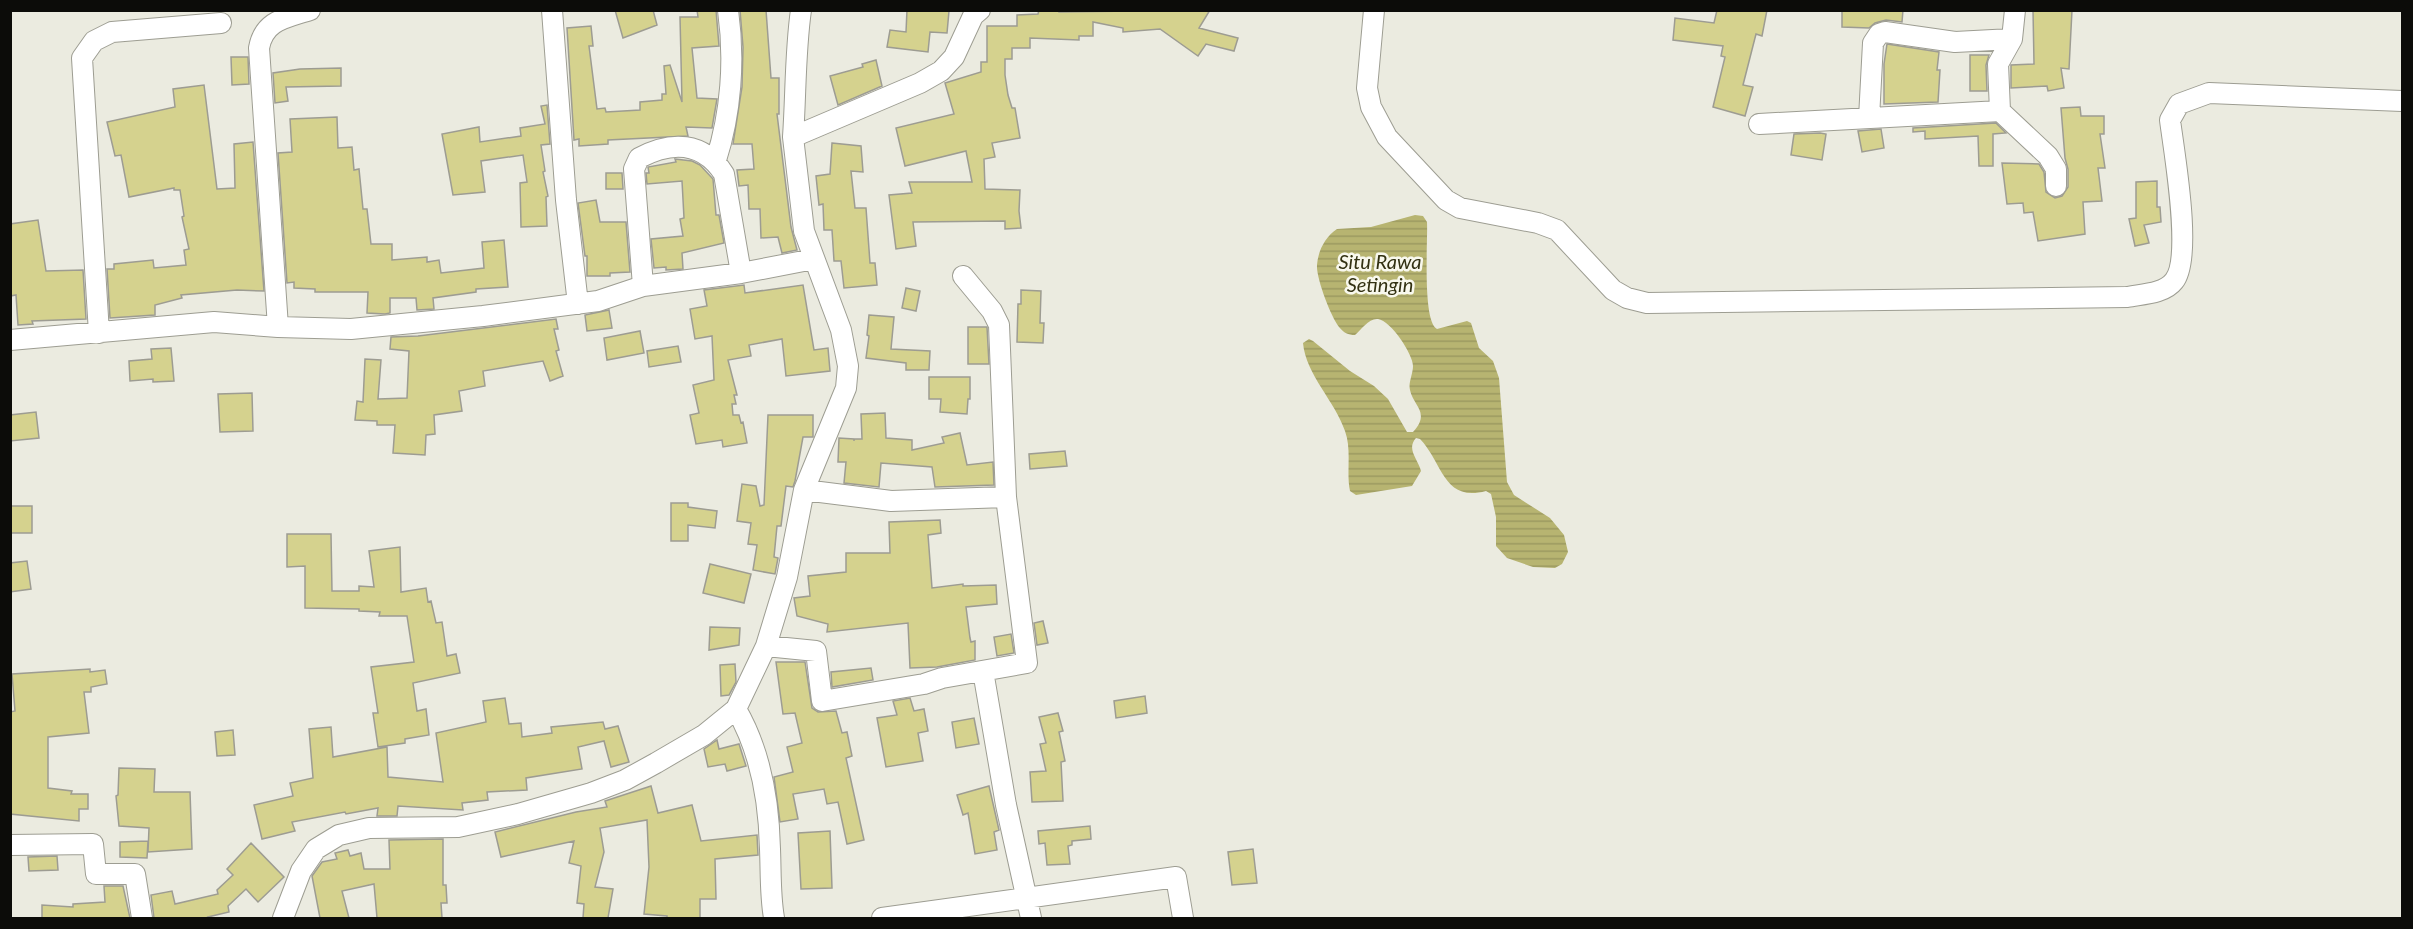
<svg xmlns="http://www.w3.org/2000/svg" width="2413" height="929" font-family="Lato,sans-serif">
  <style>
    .water { fill: url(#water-rules) }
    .building { fill: #d5d28e; stroke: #9d9c92; stroke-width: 1.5 }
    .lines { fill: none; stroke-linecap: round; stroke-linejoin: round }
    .minor-casing { stroke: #9d9d92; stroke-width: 22 }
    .minor { stroke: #fff; stroke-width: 20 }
    .labels { text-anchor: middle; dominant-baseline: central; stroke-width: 5; stroke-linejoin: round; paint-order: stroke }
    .water-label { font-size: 20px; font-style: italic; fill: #323112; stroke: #f8f8ed }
  </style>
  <defs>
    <pattern id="water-rules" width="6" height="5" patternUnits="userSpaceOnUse" patternTransform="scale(1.5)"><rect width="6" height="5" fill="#b7b471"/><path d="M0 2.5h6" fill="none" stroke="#9c9a60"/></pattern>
  </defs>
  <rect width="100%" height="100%" fill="#ebebe0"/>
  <!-- water -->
  <path class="water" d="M1415 215 1423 216 1427 222C1428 241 1422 321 1437 329L1467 321 1471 323 1479 348 1493 361 1499 378 1507 482 1514 495 1550 518 1564 535 1568 552 1562 564 1555 568 1533 567 1507 558 1496 546V517L1491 494 1486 491C1443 503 1442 461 1420 439L1416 438C1406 449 1418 459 1421 471L1412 486 1356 495 1350 491C1346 472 1352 450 1345 431 1335 401 1306 375 1303 343L1309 339 1313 341 1350 371 1374 386 1388 399 1407 432H1413C1431 412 1413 406 1410 390 1408 383 1413 374 1413 366 1413 354 1391 321 1378 319 1369 318 1361 330 1355 335 1348 335 1344 333 1339 327 1331 317 1316 278 1317 265 1318 251 1325 237 1337 229L1371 227Z"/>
  <!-- building -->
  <path class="building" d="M615 10H653L657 25 623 38Z
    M697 10H716L719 46 692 48 697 98 717 99 712 128 686 127 688 136 608 140V144L579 146V139L574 140 567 28 591 26 593 46H589L597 109 605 108 606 112 640 110V102L662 100V94H666L664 66 670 65 682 102 680 17H698Z
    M740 10H766L771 78H779V114H777L791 227 797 250 782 253 778 237 761 238 760 209H749L748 185 739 186 737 170 754 169 752 144H733L742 87 743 47Z
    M907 10 949 11 947 33 930 32 928 52 887 47 890 30 906 32Z
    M1039 10H1059V12L1210 10 1199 28 1238 38 1234 51 1206 44 1198 56 1160 29 1123 32V28L1093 22V36H1079V40L1030 38V48H1012V59H1005V75L1008 95 1012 108H1015L1020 138 992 143 995 157 984 159 985 189 1020 190 1019 211 1021 228 1005 229V221L913 222 916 246 896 249 889 195 912 193 909 182H972L966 151 905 166 896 128 954 114 945 83 981 72V62H987V26H1017V15L1038 14Z
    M1717 10H1767L1762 36 1756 34 1743 85 1753 87 1745 116 1713 107 1725 57 1721 56 1723 46 1673 40 1675 18 1714 23Z
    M1842 10H1903L1902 22 1886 20 1875 23 1869 28 1842 27Z
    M2033 10H2072L2069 69 2061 68 2064 88 2048 91 2047 86 2011 88V65L2034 64Z
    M1887 44 1939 52 1937 70H1940L1938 102 1884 104V64Z
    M1970 55H1989L1986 65 1987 91H1970Z
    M231 57H248L249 84 232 85Z
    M876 60 882 86 838 105 830 76 863 67 862 64Z
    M341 68V86L286 87 288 101 275 103 273 73 300 69Z
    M204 85 217 189 235 188 234 144 253 142 264 291 237 290 181 295 182 298 155 305V315L110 318 107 269H114V264L153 260 154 268 186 265 184 250 189 249 182 217 184 216 180 190H174V188L129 197 121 155 115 156 107 122 175 107 173 89Z
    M547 105 550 144 541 145 545 171 543 172 548 196 546 197 547 226 521 227 520 183 527 182 523 155 481 161 485 192 453 195 442 134 479 127 480 142 521 136 520 128 545 124 541 106Z
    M2080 107 2081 116H2104V134H2100L2105 168H2098L2102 201 2083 202 2085 234 2038 241 2033 212 2024 213 2023 203 2007 204 2002 163 2039 164 2044 172 2046 192 2055 198 2062 196 2068 187V169L2065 158 2061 108Z
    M337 117 338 148 352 147 354 170 359 169 363 209H367L371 244H392V260L427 257V262L439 260 441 273 484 268 482 242 504 240 508 287 476 289V292L433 298 434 309 417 310 416 298H390V313L385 314 367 313 368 292H315V289L294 288V282L287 283 278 153 292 152 290 119Z
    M1996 123 2006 133 1993 134V166H1979L1978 136 1925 139V131L1913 132V128Z
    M1881 129 1884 148 1862 152 1858 131Z
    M1820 133 1826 134 1822 160 1791 155 1794 134Z
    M832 143 861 146 863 172 851 171 855 208H866L870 263H875L877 285 844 288 841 261H834L832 230H824L823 204 819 205 816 176 830 174Z
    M675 159 692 161 700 165 713 179 716 215H719L724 243 682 253 683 269 666 270V267L654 268 651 239 683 236 680 219 684 218 682 181 647 184 646 173H649L648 167 676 162Z
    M606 173H622L623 189H606Z
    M2157 181V207H2160L2161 222 2144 225 2149 243 2135 246 2129 219 2136 218V182Z
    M596 200 600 222H626L630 272 610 273V276H587V256H585L578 203Z
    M38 220 46 271 83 270 86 319 32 321 33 324 18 325 16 295 10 296V224Z
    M744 285 745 293 803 285 814 350 828 348 830 371 786 376 782 339 749 345 751 356 728 360 737 395H734L736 404H732L733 415H739L741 423 743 422 747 443 723 447 722 440 696 444 690 415 699 413 693 385 714 380 712 336 695 339 690 309 707 306 704 290Z
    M906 288 920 291 916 311 902 308Z
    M1021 290 1041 291 1040 323H1044L1043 343 1017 342 1018 304H1021Z
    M609 310 612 328 587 331 585 315Z
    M869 315 894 317 891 349 930 351 929 370H906V363L866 358 869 336 867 335Z
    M556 319 558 329H554L559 350 556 351 563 376 550 381 543 361 483 371 485 386 459 391 462 411 434 415 435 434 426 435 425 455 393 453 395 425H377V421L355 420 357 401 363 402 365 359 381 360 378 399 407 398 409 351 390 349 391 337 418 336Z
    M968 327H987L989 364H968Z
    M640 331 644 353 607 360 604 338Z
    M678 346 681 362 649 367 647 351Z
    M171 348 174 381 153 382V379L130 381 129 361 152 359 151 349Z
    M929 377H970V399H968L967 414 940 412 941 399H929Z
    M252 393 253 431 220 432 218 394Z
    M36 412 39 438 10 441V415Z
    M885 413 886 438 912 440V450L944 443 942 437 960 433 967 465 993 462 994 485 935 487 932 467 881 463 879 487 844 483 846 462H838L839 438 854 439V441V439H862L861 414Z
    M768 415H813V437H803L795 481 793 487 786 486 781 526H777L774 557 778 558 775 574 753 570 757 545 748 544 751 523 737 521 742 484 756 486 760 506 764 505Z
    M1065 451 1067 466 1030 469 1029 454Z
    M671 503H688V507L717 511 715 528 688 525V541H671Z
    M10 506H32V533H10Z
    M940 520 941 533 928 535 932 588 963 584V586L996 585 997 604 966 607 970 638 971 642 975 641V660L937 667 910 668 908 623 827 632 828 624 797 616 794 598 810 596 808 576 846 572V553H890L889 522Z
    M287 534H331L332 591H359V586L374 587 369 551 400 547 401 592 426 588 428 602 431 601 436 623 442 622 447 656 456 654 460 673 413 683 417 711 426 709 429 735 405 739V743L378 747 373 713H378L371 667 414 662 407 616H379L380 612 359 611V609L305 608V566L287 567Z
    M27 561 31 589 10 592V563Z
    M710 564 751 574 744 603 703 593Z
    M1043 621 1048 643 1037 645 1034 623Z
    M710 627 740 628 739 645 709 650Z
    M1011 634 1014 653 997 656 994 637Z
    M776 662H805L812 708 818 712 836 711 842 733 847 732 852 756 846 758 864 840 847 844 838 802 827 804 824 789 793 794 798 819 780 822 774 777 793 772 787 747 802 743 795 713 783 714Z
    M735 664 736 682 729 695 721 696 720 665Z
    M871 668 873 680 832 687 831 672Z
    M90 669V672L105 670 107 684 91 687V692H84L89 733 48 737V788L72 791 71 794H88V809H79V821L10 814V712L15 711 12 674Z
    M1145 696 1147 713 1116 718 1114 701Z
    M505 698 509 724 521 723 522 737 552 733 551 727 603 722 605 729 618 726 629 762 611 767 604 741 578 747 582 769 526 778 527 790 487 792 488 800 462 803 463 810 398 806 397 816H377L378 808 346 814 345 812 292 822 295 831 262 839 254 805 293 796 290 783 313 778 309 729 331 727 333 757 387 747 388 777 443 782 436 733 486 722 483 701Z
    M910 698 914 711 924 709 928 731 918 733 923 761 886 767 877 718 897 715 893 701Z
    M1058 713 1063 731 1059 732 1065 761 1061 762 1063 801 1032 802 1030 772 1046 771 1040 744 1046 743 1039 717Z
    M974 718 979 744 956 748 952 722Z
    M233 730 235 755 217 756 215 732Z
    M717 740 719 749 739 744 746 766 727 771 725 764 708 767 704 749Z
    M119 768 155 769 154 792H190L192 849 148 852 149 828 119 826 116 796 118 795Z
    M651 786 658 813 692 805 701 841 757 835 758 855 715 859 716 899H700V918H667V916L644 914 649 867 647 820 600 828 604 852 595 887 613 889 608 918H583L584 904 577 903 581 866 569 863 574 841 501 857 495 832 576 812 607 807 605 801Z
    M989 786 999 830 994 832 997 850 975 854 968 813 963 815 957 795Z
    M1090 826 1091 839 1072 841V845L1068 846 1070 864 1047 865 1045 843 1039 844 1038 831Z
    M830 831 832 888 801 889 798 833Z
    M443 839V885H446L447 903H441L442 918H377L374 884 342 891 349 918H320L312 876 322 862 337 859 335 853 348 850 350 856 361 853 364 869H390L389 840Z
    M148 841 147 858 120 857V842Z
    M251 843 284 877 258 902 246 889 228 906 229 912 208 917 209 918H154L151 895 172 891 175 904 218 894 217 890 233 875 227 869Z
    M1253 849 1257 883 1232 885 1228 852Z
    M57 856 58 870 29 871 28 857Z
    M104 886H123L130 918H42V905L73 907V904L105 902Z"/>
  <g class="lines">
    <defs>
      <path id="minor" d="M552 10 566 200 578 304
        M1374 10 1367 88 1371 107 1387 137 1446 200 1460 208 1538 223 1557 230 1613 290 1627 298 1647 303 2127 297C2142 294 2164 294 2174 281 2193 258 2174 152 2170 120L2179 104 2209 93 2402 101
        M2015 10 2012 39 1998 64 2000 111 2048 156 2056 169V186
        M1869 118 1873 43 1879 34 1885 32 1955 42 2012 39
        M1759 124 2000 111
        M793 137C796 94 795 52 801 10
        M716 160C731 113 735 60 728 10
        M643 286 634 169 639 158C671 141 703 141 724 174L741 273
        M278 327 259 48C264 20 286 18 310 10
        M99 333 82 58 94 41 112 32 221 23
        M10 340 214 322 278 327 351 329 483 316 598 301 643 286 741 273 814 259
        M804 490 891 501 1006 497
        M766 646 816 651 822 701 924 684 942 678 1027 663 1006 497 999 325 992 311 963 276
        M983 671 1006 805 1031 918
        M736 709C760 750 769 802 770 849 771 873 770 895 774 918
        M10 845 93 844 96 874H135L142 918
        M283 918 301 871 316 849 339 835 369 828 458 827 518 814 591 793 625 780 656 763 704 735 736 709 766 646 787 577 804 490 846 388 848 366 841 330 804 231 793 137 920 83 941 71 954 57 973 16 980 10
        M882 918 1176 877 1183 918"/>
    </defs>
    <!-- minor casing -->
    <use href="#minor" class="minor-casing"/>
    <!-- minor -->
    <use href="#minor" class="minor"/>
  </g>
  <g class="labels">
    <!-- water labels -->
    <g class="water-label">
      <text x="1380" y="261">Situ Rawa<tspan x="1380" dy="23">Setingin</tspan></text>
    </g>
  </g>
  <!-- border -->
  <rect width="2413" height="929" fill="none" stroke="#0c0c09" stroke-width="24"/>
</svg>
